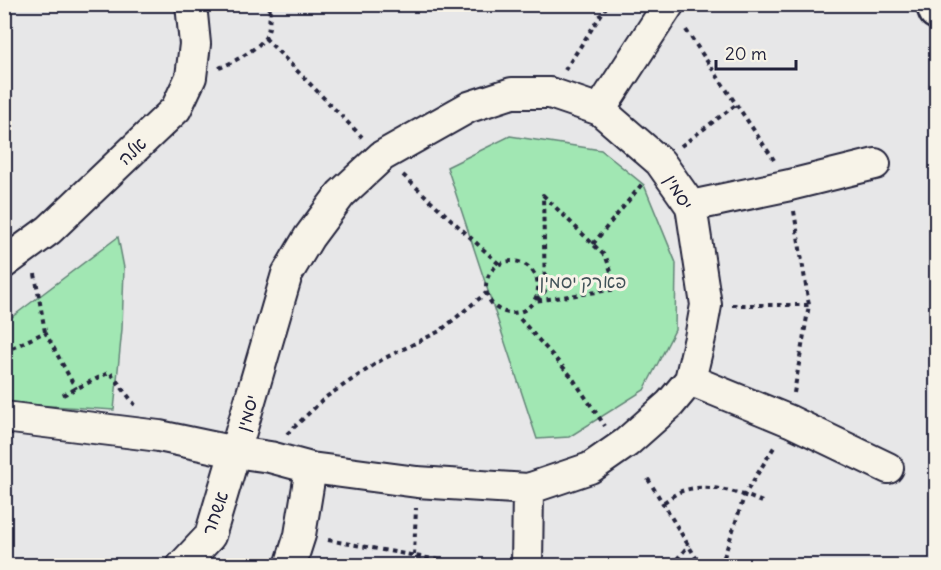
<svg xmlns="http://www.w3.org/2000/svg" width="941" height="570" font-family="Delius,'Playpen Sans Hebrew',sans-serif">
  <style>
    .green { fill: #a1e7b3; stroke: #628477; stroke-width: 1.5 }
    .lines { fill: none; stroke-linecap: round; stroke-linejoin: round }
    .minor-casing { stroke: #22223b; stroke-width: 34 }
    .tertiary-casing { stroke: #22223b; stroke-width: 38 }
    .path { stroke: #22223b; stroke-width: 4; stroke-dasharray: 4.5 4.5; stroke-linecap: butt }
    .minor { stroke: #f7f3e8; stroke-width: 30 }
    .tertiary { stroke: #f7f3e8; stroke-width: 33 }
    .labels { text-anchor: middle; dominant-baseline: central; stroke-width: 6; stroke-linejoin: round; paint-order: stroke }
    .street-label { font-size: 18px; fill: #22223b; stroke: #f7f3e8 }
    .park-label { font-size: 18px; fill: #425359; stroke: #f7f3e8 }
  </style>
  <rect width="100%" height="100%" fill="#e7e7e8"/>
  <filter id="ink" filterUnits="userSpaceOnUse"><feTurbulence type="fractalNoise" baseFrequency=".0167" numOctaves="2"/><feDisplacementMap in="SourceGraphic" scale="12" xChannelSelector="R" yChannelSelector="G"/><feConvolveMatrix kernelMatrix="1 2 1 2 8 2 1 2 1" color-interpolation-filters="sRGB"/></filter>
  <g filter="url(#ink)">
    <!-- green -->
    <path class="green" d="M510 136 601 150 644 185 676 263 675 330 644 390 569 437 537 439 447 167Z
      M118 237 124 268 122 329 114 410 5 403 4 323Z"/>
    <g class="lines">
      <defs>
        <path id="minor" d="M600 110 669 4
          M691 206 790 185 875 164
          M4 263 49 230 176 109 191 77 195 44 191 4
          M690 380 790 421 888 468
          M4 417 159 436 235 452 270 457 311 468 417 482 528 489 590 468 626 443 670 404 690 380 700 338 706 305 691 206 660 162 600 110 550 93H512L469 107 382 156 341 194 309 237 287 274 235 452 210 536 182 566
          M290 566 300 535 311 468
          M527 566 528 489"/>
        <path id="tertiary" d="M933 4 936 12"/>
      </defs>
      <!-- minor casing -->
      <use href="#minor" class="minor-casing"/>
      <!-- tertiary casing -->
      <use href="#tertiary" class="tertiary-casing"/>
      <!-- path -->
      <path class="path" d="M686 30 774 160
        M265 38 362 137
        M219 68C232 63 256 50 265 38 271 30 269 15 270 4
        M565 70 608 4
        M681 146 737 104
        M403 175 499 264
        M543 195 606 257 617 289 535 301 545 291Z
        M794 211 809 305 794 393
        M593 244 642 184
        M486 287a26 26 0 1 1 52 0a26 26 0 1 1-52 0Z
        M35 274 45 332
        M732 305H809
        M520 319 571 376 605 426
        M4 352 45 332 76 389
        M63 395 110 372 135 405
        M287 434 326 397 383 359 440 331 486 293
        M648 479 701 566
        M664 502C670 498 677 492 685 490 711 483 741 493 765 503
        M328 540 471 566
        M414 555 416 508
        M671 566 689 545
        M721 566 745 494 776 444"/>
      <!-- minor -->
      <use href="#minor" class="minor"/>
      <!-- tertiary -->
      <use href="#tertiary" class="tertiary"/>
    </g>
  </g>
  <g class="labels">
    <!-- street labels -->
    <g class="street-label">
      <text transform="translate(132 151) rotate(-44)">אלה</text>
      <text transform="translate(679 192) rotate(60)">יסמין</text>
      <text transform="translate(247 413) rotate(-74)">יסמין</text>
      <text transform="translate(215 513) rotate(-70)">אשחר</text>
    </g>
    <!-- park labels -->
    <g class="park-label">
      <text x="583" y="281">פארק יסמין</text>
    </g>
  </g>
  <!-- margin -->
  <rect width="941" height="570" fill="none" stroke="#f7f3e8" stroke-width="24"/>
  <rect x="12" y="12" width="917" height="546" fill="none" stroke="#22223b" stroke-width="2" filter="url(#ink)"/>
  <!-- scale -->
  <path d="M716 60v9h80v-9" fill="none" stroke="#22223b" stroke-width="3"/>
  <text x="725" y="60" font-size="18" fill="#22223b" stroke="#f7f3e8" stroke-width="4.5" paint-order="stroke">20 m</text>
</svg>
